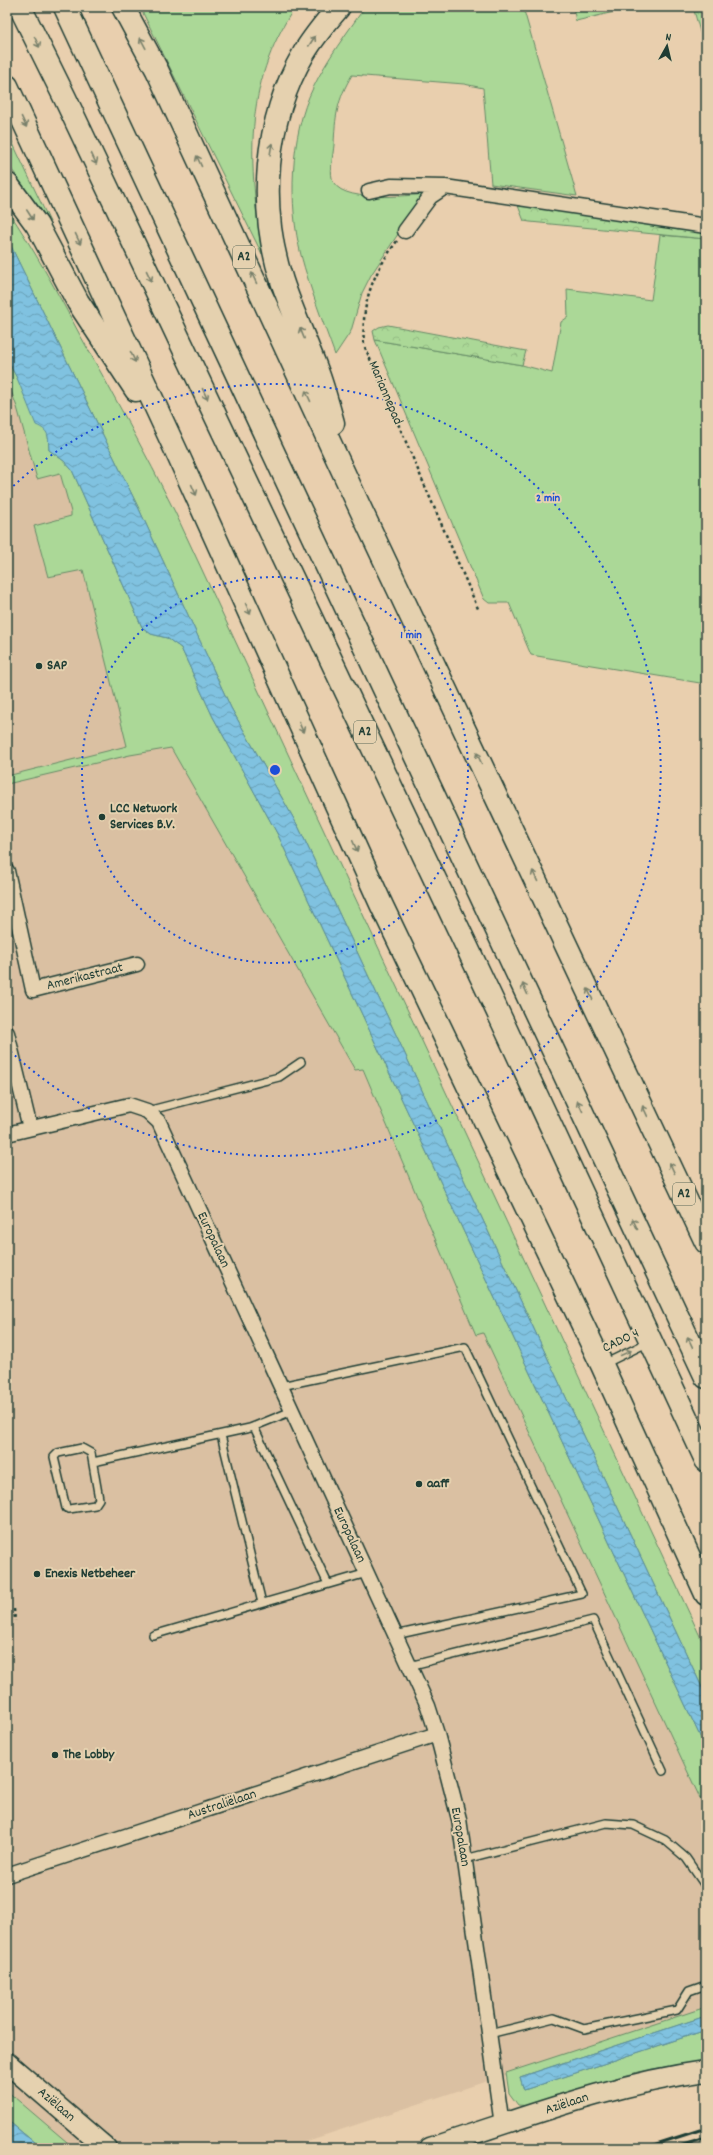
<svg xmlns="http://www.w3.org/2000/svg" width="713" height="2155" font-family="Dekko,sans-serif">
  <style>
    .built { fill: #dac0a2 }
    .green { fill: #abd897; stroke: #658a66 }
    .forest { fill: url(#forest-crowns); stroke: #658a66 }
    .water { fill: url(#water-waves); stroke: #598d9b }
    .lines { fill: none; stroke-linecap: round; stroke-linejoin: round }
    .lane-casing { stroke: #1f3d34; stroke-width: 10 }
    .street-casing { stroke: #1f3d34; stroke-width: 17 }
    .secondary-casing { stroke: #1f3d34; stroke-width: 23 }
    .highway-casing { stroke: #1f3d34; stroke-width: 25 }
    .path { stroke: #1f3d34; stroke-width: 2.5; stroke-dasharray: 3 3; stroke-linecap: butt }
    .lane { stroke: #e5d1af; stroke-width: 7 }
    .street { stroke: #e5d1af; stroke-width: 14 }
    .secondary { stroke: #e5d1af; stroke-width: 20 }
    .highway { stroke: #e5d1af; stroke-width: 22 }
    .rail { stroke: #1f3d34; stroke-width: 3 }
    .oneway { stroke: #78806b }
    .ring { fill: none; stroke: #1d4ed8; stroke-width: 2; stroke-dasharray: 2 4 }
    .poi-dot { fill: #1f3d34; stroke: #e5d1af; stroke-width: 1.5 }
    .labels { text-anchor: middle; dominant-baseline: central; stroke-width: 4; stroke-linejoin: round; paint-order: stroke }
    .shield { fill: #e5d1af; stroke: #5a6959; stroke-width: 1 }
    .shield-label { font-size: 13px; font-weight: bold; fill: #1f3d34 }
    .street-label { font-size: 14px; fill: #1f3d34; stroke: #e5d1af }
    .poi-label { font-size: 14px; font-weight: bold; fill: #1f3d34; stroke: #e5d1af; text-anchor: start }
    .centre { fill: #1d4ed8; stroke: #e5d1af; stroke-width: 2 }
    .ring-label { font-size: 12px; text-anchor: middle; font-weight: bold; fill: #1d4ed8; stroke: #e5d1af; stroke-width: 4; stroke-linejoin: round; paint-order: stroke }
  </style>
  <defs>
    <pattern id="forest-crowns" width="20" height="18" patternUnits="userSpaceOnUse"><rect width="20" height="18" fill="#abd897"/><path d="M2 6a3 3 0 1 1 6 0M12 15a3 3 0 1 1 6 0" fill="none" stroke="#93ba83"/></pattern>
    <pattern id="water-waves" width="16" height="10" patternUnits="userSpaceOnUse"><rect width="16" height="10" fill="#80c2e0"/><path d="M0 5q4-4 8 0t8 0" fill="none" stroke="#689fb6"/></pattern>
  </defs>
  <rect width="100%" height="100%" fill="#e9cfae"/>
  <filter id="ink" filterUnits="userSpaceOnUse"><feTurbulence type="fractalNoise" baseFrequency=".025" numOctaves="2"/><feDisplacementMap in="SourceGraphic" scale="8" xChannelSelector="R" yChannelSelector="G"/><feConvolveMatrix kernelMatrix="1 2 1 2 8 2 1 2 1" color-interpolation-filters="sRGB"/></filter>
  <g filter="url(#ink)">
    <!-- built -->
    <path class="built" d="M7 344 361 1066 706 1805V2008L286 2148H7Z"/>
    <!-- green -->
    <path class="green" d="M140 7H295C242 87 249 163 262 254Z
      M365 7H523L577 196 491 184 483 88 464 84 352 75C337 100 335 117 334 145 333 155 330 169 332 178 337 205 408 195 428 194L404 225 371 275 362 293 351 331 335 355C323 322 310 289 301 255 288 205 290 135 313 88 327 59 346 34 365 7Z
      M573 7H635L576 21Z
      M7 131 50 222 7 163Z
      M7 209C34 249 57 292 80 335 113 394 145 452 175 512L706 1649V1696L299 828 231 708 139 509 7 238Z
      M660 235 706 239V684L531 655 509 603H489L484 599 375 340 522 365 552 373 561 322 568 317 567 289 651 300Z
      M7 360 48 433 49 450 64 461 72 470 142 627 151 634 167 638 181 648 213 717 278 835 706 1749V1811L483 1333 476 1335 363 1069 355 1070 171 748 130 755 7 784V776L127 746 83 570 48 577 34 526 71 516V512L60 473 37 479 17 407 7 380Z
      M706 2007V2016L520 2077 524 2090 706 2030V2061L652 2069 626 2075 532 2106 518 2105 509 2093 506 2073Z
      M7 2091 74 2148H41L12 2124 7 2120Z"/>
    <!-- forest -->
    <path class="forest" d="M693 7H706V53Z
      M517 203 706 230V239L530 222 524 221Z
      M388 325 526 351 522 365 375 340 373 331 379 327Z"/>
    <!-- water -->
    <path class="water" d="M7 238 139 509 231 708 299 828 706 1696V1749L278 835 213 717 181 648 167 638 151 634 142 627 72 470 64 461 49 450C48 436 50 431 36 425L17 378 7 360Z
      M706 2016V2030L524 2090 520 2077Z
      M7 2120 12 2124 41 2148H9L7 2146Z"/>
    <g class="lines">
      <defs>
        <path id="lane" d="M147 1111 279 1077 301 1062
          M604 1364 649 1342
          M281 1386 465 1347 582 1594 395 1635
          M254 1427 328 1584
          M221 1435 262 1603
          M82 1448 91 1453 99 1499 95 1505 69 1509 66 1508 54 1457 58 1453Z
          M93 1462 250 1428 292 1411
          M153 1635 367 1573
          M409 1666 593 1620 663 1771
          M465 1859 606 1823 633 1825 665 1840 686 1858 706 1887
          M489 2034 554 2018 584 2029 677 2010 689 1991 706 1985"/>
        <path id="street" d="M369 191 391 186 445 187 706 226
          M405 231 430 197 445 187
          M7 871 33 990 137 964
          M7 1033 30 1128
          M7 1134 129 1105 147 1111 159 1122 428 1706 437 1734 459 1819 502 2125
          M7 1875 437 1734"/>
        <path id="secondary" d="M7 2063 106 2148
          M430 2148C521 2119 611 2084 706 2071"/>
        <path id="highway" d="M20 7 65 98 503 1023 706 1460
          M65 7 706 1377
          M123 7 157 70 360 508 706 1242
          M7 86 178 455 381 904 602 1365 706 1594
          M7 184 37 225 78 302 136 390
          M333 423C328 405 323 386 316 368 305 339 292 311 282 281 258 207 264 121 304 53 314 36 326 22 339 7"/>
      </defs>
      <!-- lane casing -->
      <use href="#lane" class="lane-casing"/>
      <!-- street casing -->
      <use href="#street" class="street-casing"/>
      <!-- secondary casing -->
      <use href="#secondary" class="secondary-casing"/>
      <!-- highway casing -->
      <use href="#highway" class="highway-casing"/>
      <!-- path -->
      <path class="path" d="M397 241C372 275 361 303 364 345L479 611
        M14 1609 15 1621"/>
      <!-- lane -->
      <use href="#lane" class="lane"/>
      <!-- street -->
      <use href="#street" class="street"/>
      <!-- secondary -->
      <use href="#secondary" class="secondary"/>
      <!-- highway -->
      <use href="#highway" class="highway"/>
      <!-- rail -->
      <path class="rail" d="M644 2148 706 2128
        M673 2148 706 2138"/>
    </g>
    <!-- one-way arrows -->
    <defs><path id="oneway-shaft" d="M-6 0H5M1.5-3L5.5 0L1.5 3" fill="none" stroke-width="1.6" stroke-linecap="round" stroke-linejoin="round"/></defs>
    <g class="oneway">
      <use href="#oneway-shaft" transform="translate(312 41) rotate(-57)"/>
      <use href="#oneway-shaft" transform="translate(37 42) rotate(64)"/>
      <use href="#oneway-shaft" transform="translate(143 43) rotate(-118)"/>
      <use href="#oneway-shaft" transform="translate(24 122) rotate(65)"/>
      <use href="#oneway-shaft" transform="translate(271 149) rotate(-81)"/>
      <use href="#oneway-shaft" transform="translate(94 159) rotate(65)"/>
      <use href="#oneway-shaft" transform="translate(199 161) rotate(-115)"/>
      <use href="#oneway-shaft" transform="translate(30 215) rotate(57)"/>
      <use href="#oneway-shaft" transform="translate(78 239) rotate(65)"/>
      <use href="#oneway-shaft" transform="translate(149 276) rotate(65)"/>
      <use href="#oneway-shaft" transform="translate(254 278) rotate(-115)"/>
      <use href="#oneway-shaft" transform="translate(302 333) rotate(-112)"/>
      <use href="#oneway-shaft" transform="translate(133 357) rotate(65)"/>
      <use href="#oneway-shaft" transform="translate(205 394) rotate(65)"/>
      <use href="#oneway-shaft" transform="translate(308 396) rotate(-115)"/>
      <use href="#oneway-shaft" transform="translate(194 490) rotate(66)"/>
      <use href="#oneway-shaft" transform="translate(248 609) rotate(66)"/>
      <use href="#oneway-shaft" transform="translate(301 727) rotate(66)"/>
      <use href="#oneway-shaft" transform="translate(479 758) rotate(-115)"/>
      <use href="#oneway-shaft" transform="translate(355 846) rotate(66)"/>
      <use href="#oneway-shaft" transform="translate(535 876) rotate(-115)"/>
      <use href="#oneway-shaft" transform="translate(525 989) rotate(-115)"/>
      <use href="#oneway-shaft" transform="translate(590 994) rotate(-115)"/>
      <use href="#oneway-shaft" transform="translate(580 1106) rotate(-115)"/>
      <use href="#oneway-shaft" transform="translate(645 1111) rotate(-115)"/>
      <use href="#oneway-shaft" transform="translate(672 1168) rotate(-115)"/>
      <use href="#oneway-shaft" transform="translate(635 1224) rotate(-115)"/>
      <use href="#oneway-shaft" transform="translate(690 1342) rotate(-115)"/>
      <use href="#oneway-shaft" transform="translate(626 1353) rotate(-25)"/>
    </g>
  </g>
  <!-- distance rings -->
  <g class="ring">
    <circle cx="275" cy="770" r="193"/>
    <path d="M9 490A386 386 0 1 1 9 1050"/>
  </g>
  <!-- markers -->
  <g class="poi-dot">
    <circle cx="39" cy="666" r="4"/>
    <circle cx="102" cy="817" r="4"/>
    <circle cx="419" cy="1484" r="4"/>
    <circle cx="37" cy="1574" r="4"/>
    <circle cx="55" cy="1755" r="4"/>
  </g>
  <g class="labels">
    <!-- shield labels -->
    <g class="shield">
      <rect x="233" y="246" width="22" height="22" rx="3"/>
      <rect x="354" y="721" width="22" height="22" rx="3"/>
      <rect x="673" y="1183" width="22" height="22" rx="3"/>
    </g>
    <g class="shield-label">
      <text x="244" y="257">A2</text>
      <text x="365" y="732">A2</text>
      <text x="684" y="1194">A2</text>
    </g>
    <!-- street labels -->
    <g class="street-label">
      <text transform="translate(385 393) rotate(67)">Mariannepad</text>
      <text transform="translate(85 977) rotate(-14)">Amerikastraat</text>
      <text transform="translate(213 1240) rotate(65)">Europalaan</text>
      <text transform="translate(621 1341) rotate(-25)">CADO 4</text>
      <text transform="translate(349 1535) rotate(65)">Europalaan</text>
      <text transform="translate(222 1805) rotate(-18)">Australiëlaan</text>
      <text transform="translate(460 1837) rotate(80)">Europalaan</text>
      <text transform="translate(567 2104) rotate(-18)">Aziëlaan</text>
      <text transform="translate(56 2105) rotate(41)">Aziëlaan</text>
    </g>
    <!-- poi labels -->
    <g class="poi-label">
      <text x="47" y="666">SAP</text>
      <text x="110" y="809">LCC Network<tspan x="110" dy="16">Services B.V.</tspan></text>
      <text x="427" y="1484">aaff</text>
      <text x="45" y="1574">Enexis Netbeheer</text>
      <text x="63" y="1755">The Lobby</text>
    </g>
  </g>
  <circle cx="275" cy="770" r="6" class="centre"/>
  <g class="ring-label">
    <text x="548" y="501">2 min</text>
    <text x="411" y="638">1 min</text>
  </g>
  <!-- margin -->
  <rect width="713" height="2155" fill="none" stroke="#e5d1af" stroke-width="24"/>
  <rect x="12" y="12" width="689" height="2131" fill="none" stroke="#1f3d34" stroke-width="1.5" filter="url(#ink)"/>
  <!-- north arrow -->
  <g transform="translate(667 46) rotate(8)" stroke="#e5d1af" stroke-width="3" paint-order="stroke">
  <path d="M0-3L7 15L0 10L-7 15Z" fill="#1f3d34"/>
  <text y="-6" font-size="11" font-weight="bold" text-anchor="middle" fill="#1f3d34">N</text>
  </g>
</svg>
